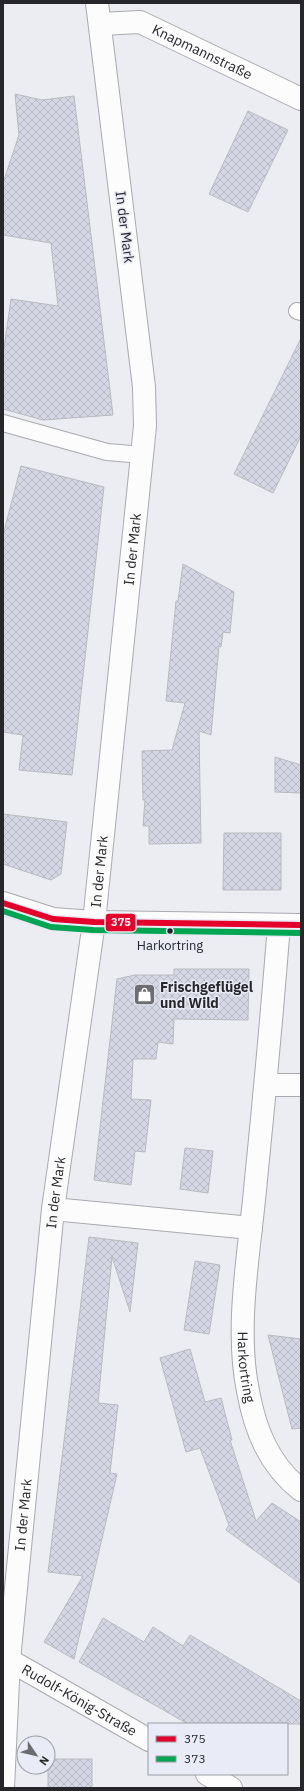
<svg xmlns="http://www.w3.org/2000/svg" width="304" height="1791" font-family="'IBM Plex Sans',sans-serif">
  <style>
    .building { fill: url(#building-cross-hatch); stroke: #b9babe }
    .lines { fill: none; stroke-linecap: round; stroke-linejoin: round }
    .lane-casing { stroke: #a9aaaf; stroke-width: 18 }
    .street-casing { stroke: #a9aaaf; stroke-width: 24 }
    .lane { stroke: #fcfcfd; stroke-width: 16 }
    .street { stroke: #fcfcfd; stroke-width: 22 }
    .bus-1-casing { stroke: #e9ebf6; stroke-width: 9 }
    .bus-2-casing { stroke: #e9ebf6; stroke-width: 9 }
    .bus-1 { stroke: #e4002b; stroke-width: 6 }
    .bus-2 { stroke: #00a651; stroke-width: 6 }
    .bus-dot { fill: #27272b; stroke: #e9ebf6; stroke-width: 1.5 }
    .labels { text-anchor: middle; dominant-baseline: central; stroke-width: 3; stroke-linejoin: round; paint-order: stroke }
    .bus-label { font-size: 13px; fill: #27272b; stroke: #e9ebf6 }
    .street-label { font-size: 14px; fill: #27272b; stroke: #e9ebf6 }
    .poi-label { font-size: 14px; font-weight: bold; fill: #27272b; stroke: #e9ebf6; text-anchor: start }
    .line-badge { stroke: #e9ebf6; stroke-width: 1.5 }
    .badge-label { font-size: 11px; text-anchor: middle; font-weight: bold; fill: #fff }
  </style>
  <defs>
    <pattern id="building-cross-hatch" width="8" height="8" patternUnits="userSpaceOnUse"><rect width="8" height="8" fill="#d5d8e4"/><path d="M0 0l8 8M0 8l8-8" fill="none" stroke="#b7b9c4"/></pattern>
  </defs>
  <rect width="100%" height="100%" fill="#ecedf3"/>
  <!-- building -->
  <path class="building" d="M15 94 42 100 74 96 113 415 43 420 3 409V355L11 299 58 306 51 243 3 235V183L19 135Z
    M248 111 288 130 248 212 209 194Z
    M301 338V436L273 493 234 474Z
    M21 466 104 487 72 775 19 770 23 735 3 732V535Z
    M183 564 234 592 230 633 223 632 221 647 219 646 211 735 199 731 201 843 149 844V826H143L145 800H143L142 751 172 750 185 703 166 701 176 601H178Z
    M275 757 301 765V793L275 792Z
    M3 814 67 822 61 874 51 880 3 864Z
    M224 833H281V890H223Z
    M174 969H249L248 1020 174 1019 173 1044 158 1042 156 1059H133L131 1099 151 1100 145 1152 135 1151 131 1185 94 1180 117 979 135 975H174Z
    M185 1148 213 1151 208 1193 180 1189Z
    M89 1237 138 1243 130 1312 112 1257 98 1403 118 1405 110 1473 117 1474 74 1659 44 1642 83 1576 48 1572Z
    M195 1261 220 1265 209 1334 184 1330Z
    M268 1335 301 1339V1428L292 1429Z
    M190 1349 205 1402 221 1398 232 1440H230L256 1521 272 1503 301 1522V1584L226 1530 229 1525 200 1448 186 1452 160 1358Z
    M103 1618 144 1642 153 1627 183 1646 190 1635 301 1701V1724H188L79 1662Z
    M48 1759H92V1788H48Z"/>
  <g class="lines">
    <defs>
      <path id="lane" d="M297 311 301 312
        M3 423 107 452 143 455"/>
      <g id="street">
        <path id="s1" d="M100 24 140 22 301 99"/>
        <path d="M3 903 53 919 94 922 301 925"/>
        <path id="s2" d="M279 925C272 1013 264 1101 255 1190 249 1254 235 1328 248 1391 255 1430 269 1465 301 1490"/>
        <path d="M266 1085H301"/>
        <path d="M53 1209 251 1228"/>
        <path id="s3" d="M9 1660 149 1740"/>
        <path d="M207 1774 231 1788"/>
        <path id="s4" d="M3 1788 9 1660 53 1209 94 922 145 426 144 387 97 3"/>
      </g>
    </defs>
    <!-- lane casing -->
    <use href="#lane" class="lane-casing"/>
    <!-- street casing -->
    <use href="#street" class="street-casing"/>
    <!-- lane -->
    <use href="#lane" class="lane"/>
    <!-- street -->
    <use href="#street" class="street"/>
    <defs>
      <path id="bus-1" d="M3 903 53 919 94 922 301 925"/>
      <path id="bus-2" d="M3 911 51 927 93 930 301 933"/>
    </defs>
    <!-- bus-1 casing -->
    <use href="#bus-1" class="bus-1-casing"/>
    <!-- bus-2 casing -->
    <use href="#bus-2" class="bus-2-casing"/>
    <!-- bus-1 -->
    <use href="#bus-1" class="bus-1"/>
    <!-- bus-2 -->
    <use href="#bus-2" class="bus-2"/>
  </g>
  <!-- icons -->
  <defs>
    <symbol id="shop-square" viewBox="-11 -11 22 22"><rect x="-9" y="-9" width="18" height="18" rx="4" fill="#6c6c71" stroke="#e9ebf6"/><path d="M-5-2.5h2.3a2.7 3.5 0 0 1 5.4 0H5L5.5 6h-11ZM-1.5-2.5h3a1.5 2.3 0 0 0-3 0Z" fill="#fff"/></symbol>
  </defs>
  <g fill-rule="evenodd">
    <use href="#shop-square" x="132" y="982" width="25" height="25"/>
  </g>
  <!-- markers -->
  <circle class="bus-dot" cx="170" cy="931" r="3.5"/>
  <g class="labels">
    <!-- bus labels -->
    <g class="bus-label">
      <text x="170" y="945">Harkortring</text>
    </g>
    <!-- street labels -->
    <g class="street-label">
      <text stroke="none"><textPath href="#s1" startOffset="109">Knapmannstraße</textPath></text>
      <text transform="translate(125 227) rotate(83)">In der Mark</text>
      <text stroke="none"><textPath href="#s4" startOffset="1246">In der Mark</textPath></text>
      <text stroke="none"><textPath href="#s4" startOffset="922">In der Mark</textPath></text>
      <text stroke="none"><textPath href="#s4" startOffset="598">In der Mark</textPath></text>
      <text stroke="none"><textPath href="#s2" startOffset="444">Harkortring</textPath></text>
      <text stroke="none"><textPath href="#s4" startOffset="274">In der Mark</textPath></text>
      <text stroke="none"><textPath href="#s3" startOffset="81">Rudolf-König-Straße</textPath></text>
    </g>
    <!-- poi labels -->
    <g class="poi-label">
      <text x="160" y="987">Frischgeflügel<tspan x="160" dy="16">und Wild</tspan></text>
    </g>
  </g>
  <rect class="line-badge" x="105" y="913" width="31" height="19" rx="4" fill="#e4002b"/>
  <g class="badge-label">
    <text x="121" y="926">375</text>
  </g>
  <!-- border -->
  <rect width="304" height="1791" fill="none" stroke="#27272b" stroke-width="8"/>
  <!-- legend -->
  <rect x="148" y="1723" width="140" height="52" fill="#e9ebf6" stroke="#9b9da5"/>
  <rect x="156" y="1736" width="20" height="6" fill="#e4002b" stroke="#9b9da5"/>
  <text x="184" y="1743" font-size="12" fill="#27272b">375</text>
  <rect x="156" y="1756" width="20" height="6" fill="#00a651" stroke="#9b9da5"/>
  <text x="184" y="1763" font-size="12" fill="#27272b">373</text>
  <!-- north arrow -->
  <g transform="translate(36 1755) rotate(125)"><circle r="19" fill="#e9ebf6" stroke="#9b9da5"/>
  <path d="M0-3L7 15L0 10L-7 15Z" fill="#6c6c71"/>
  <text y="-6" font-size="11" font-weight="bold" text-anchor="middle" fill="#27272b">N</text>
  </g>
</svg>
